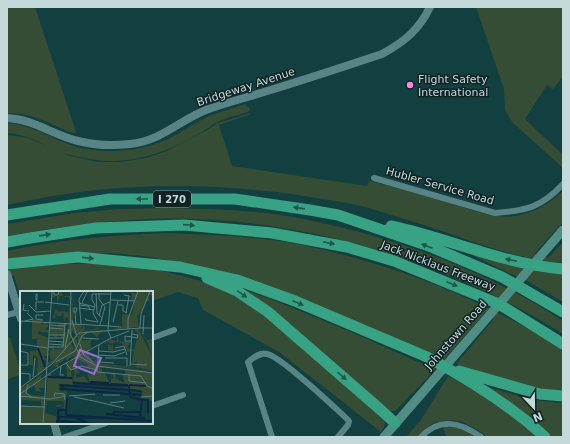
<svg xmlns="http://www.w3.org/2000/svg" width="570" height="444" font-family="'DejaVu Sans',sans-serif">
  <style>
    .green { fill: #354d34 }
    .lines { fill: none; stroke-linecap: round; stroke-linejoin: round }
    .minor { stroke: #598486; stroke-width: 6 }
    .tertiary { stroke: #598486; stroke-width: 8 }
    .secondary { stroke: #4f8d85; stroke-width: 9 }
    .motorway { stroke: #38a284; stroke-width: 11 }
    .oneway { fill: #20554a }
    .poi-dot { fill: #fc86e3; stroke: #102223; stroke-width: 1.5 }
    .labels { text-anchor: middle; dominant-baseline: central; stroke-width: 3; stroke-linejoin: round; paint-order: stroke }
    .shield { fill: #102223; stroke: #8da2a3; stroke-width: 1 }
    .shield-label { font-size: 10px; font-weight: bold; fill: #c3d9da }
    .poi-label { font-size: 11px; fill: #c3d9da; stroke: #102223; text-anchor: start }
    .street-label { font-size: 11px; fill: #c3d9da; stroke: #102223 }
    .inset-river { fill: none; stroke: #0d2643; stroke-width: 2 }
    .inset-road { fill: none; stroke: #597d7e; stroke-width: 1 }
    .view { fill: #9871ca; fill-opacity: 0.15; stroke: #9871ca; stroke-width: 2 }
    .inset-edge { fill: none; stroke: #c3d9da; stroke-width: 2 }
  </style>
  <rect width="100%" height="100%" fill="#123f40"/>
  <!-- green -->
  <path class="green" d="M7 7H35L76 132 73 133 69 132C49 123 30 112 7 113Z
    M476 7H563V76L553 89 547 85 525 119 563 155V168L513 123 507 114 505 109 504 89Z
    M245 104 249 108 250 111C239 115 226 117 216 123 213 124 211 126 208 128 176 149 136 165 97 160 84 158 70 156 58 151 41 144 27 134 7 133V123C36 125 55 142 81 148 111 154 143 151 170 138 182 132 193 124 205 118 217 112 232 109 245 104Z
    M251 113V114L219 125 232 166 367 186 369 181C396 187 422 195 449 203 470 209 493 219 515 216 534 213 549 204 563 191V222L535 253 548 258 563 242V263C515 259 472 241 427 226 409 220 390 215 372 209 348 202 322 199 298 195 200 181 104 183 7 205V135L28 138 70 156 98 162H120L146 158 167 151 209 129 218 123Z
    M163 208C204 209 246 209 287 216 381 232 483 268 563 321V334C533 316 502 298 469 284 369 240 258 215 148 219 101 221 54 228 7 236V224L74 213 119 209Z
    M170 233C212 235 255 236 297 244 391 263 482 298 563 350V392L549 391 479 374 456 364 494 319 485 313 435 370 395 411H388L245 290C309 312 371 341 432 368L441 358 190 264 143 256 110 253 66 254 7 261V251C61 239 115 235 170 233Z
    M477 254 563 274V302L527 281 475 257Z
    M60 264H107L151 268 198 280 221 287 268 316 384 420 385 424 381 432 279 352 203 310 198 298 178 292 152 301V292H21V298L14 276H7V270Z
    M7 335 10 338 21 372V375L7 379Z
    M448 376 476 391 511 414 540 437H487L478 430 461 421 447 420 433 423 426 428 417 437H406L421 420Z
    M490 388 534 400 563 403V437H550L489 390Z
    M443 427C456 426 465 429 475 437H446Z"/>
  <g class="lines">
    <!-- minor -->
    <path class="minor" d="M374 178 495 213C526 211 542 207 563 184
      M7 315 19 312
      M152 338 174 330
      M152 406 183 395
      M65 437 106 423
      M272 437 248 362C253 358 260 352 267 354 280 356 332 405 344 416L349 421 348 425 338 437
      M421 437C440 417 460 422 481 437"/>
    <!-- tertiary -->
    <path class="tertiary" d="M7 118C33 119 53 135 78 141 94 145 113 146 130 144 161 141 180 120 206 110 225 103 245 98 264 92 304 80 343 67 382 54 404 42 419 30 430 7
      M7 274 21 319
      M54 423 58 437"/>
    <!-- secondary -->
    <path class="secondary" d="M384 437 563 230"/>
    <!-- motorway -->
    <path class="motorway" d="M7 215 110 199H235L310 210 338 215 429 246 502 277 563 312
      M391 226C429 234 465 248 503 258 522 263 543 267 563 269
      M7 242 30 238 96 228 184 225 272 233 347 247 394 261 499 304 563 344
      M7 264 78 257 180 267 237 280 295 301 427 357C468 379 510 405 545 437
      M207 278 237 291 268 312 382 411 395 423
      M459 371 540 394 563 396"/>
  </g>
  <!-- one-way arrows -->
  <defs><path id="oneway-solid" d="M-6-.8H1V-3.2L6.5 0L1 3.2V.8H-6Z"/></defs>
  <g class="oneway">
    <use href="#oneway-solid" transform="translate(142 199) rotate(180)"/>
    <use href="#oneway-solid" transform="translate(299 208) rotate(-172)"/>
    <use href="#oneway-solid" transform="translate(189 225) rotate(4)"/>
    <use href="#oneway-solid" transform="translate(45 235) rotate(-8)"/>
    <use href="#oneway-solid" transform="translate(329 243) rotate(11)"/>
    <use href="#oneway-solid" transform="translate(427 246) rotate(-159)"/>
    <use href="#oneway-solid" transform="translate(88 258) rotate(6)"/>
    <use href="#oneway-solid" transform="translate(511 260) rotate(-168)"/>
    <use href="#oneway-solid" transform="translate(452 284) rotate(22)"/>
    <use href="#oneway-solid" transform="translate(242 294) rotate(34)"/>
    <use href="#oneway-solid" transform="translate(298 303) rotate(22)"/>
    <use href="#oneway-solid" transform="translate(342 376) rotate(41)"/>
  </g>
  <!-- markers -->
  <circle class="poi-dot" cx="410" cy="85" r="4"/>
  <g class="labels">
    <!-- shield labels -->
    <rect class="shield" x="153" y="191" width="38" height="16" rx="3"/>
    <g class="shield-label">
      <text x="172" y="199">I 270</text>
    </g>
    <!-- poi labels -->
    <g class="poi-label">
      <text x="418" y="79">Flight Safety<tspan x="418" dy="13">International</tspan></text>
    </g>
    <!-- street labels -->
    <g class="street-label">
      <text transform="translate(246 87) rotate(-18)">Bridgeway Avenue</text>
      <text transform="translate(440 186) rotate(16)">Hubler Service Road</text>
      <text transform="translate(438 266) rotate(21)">Jack Nicklaus Freeway</text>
      <text transform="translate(456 335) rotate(-49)">Johnstown Road</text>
    </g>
  </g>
  <!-- overview -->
  <g transform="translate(20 291)">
    <rect width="133" height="133" fill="#123f40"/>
    <path d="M32 0 33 5H39V0L43 3V0V5H50L51 0 49 37 51 48 48 52 51 50 52 54 60 66 53 52 52 48 50 41V33L52 0 50 35 54 0 53 33H61L62 38 64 34 65 39 74 38V34L75 38 78 35 79 38 88 37 64 40 55 44 52 39V48L55 45 57 49V58L58 44 66 40 88 39 81 40 85 50 89 48 97 50V45L99 50 110 51 107 57 114 59 118 43 114 37H118L132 66 127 50 121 41 120 38 127 49 133 48V80L121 77 79 74 123 78 130 80 133 81 120 78 77 75 61 67 76 75 121 79 133 82V110L121 108 123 100 91 94V88L94 87 92 84 91 87V84L93 82 95 83 96 88 104 92 103 85 100 83H105V78L82 77V81L85 82 90 93 70 92 67 83 73 84 74 77 67 76 68 73 57 68V78L60 82H56V87L64 85 69 92 53 90 55 80 51 78 53 94 39 93 40 101 47 100V104L37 106 47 107 45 118 42 115 36 116 37 114H41L44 116V110L43 112V110H27L25 122 36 125V133H0V98L27 80 21 85V89L26 88V97H19L21 101 16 100 13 94 6 99 8 104 25 105V102L24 128 26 108H28L26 107 28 84 31 82 32 86H47L46 73 55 68 53 65 47 69 45 67 41 72 39 71 38 77 35 75 28 80 38 70 45 66 50 64V63L41 68 32 75 37 67 28 76V71L32 70 29 63 32 58 29 57 32 54 35 55 34 58H42L43 54 38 51 43 52V46L39 45V42L36 47 33 44 30 45V35L37 36 39 32 47 33 44 40 46 42 49 32 48 26H46L44 32 43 21 41 25H37L36 21 35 28 33 27 35 18 38 20 49 21 50 12 49 6 40 5 37 12V5L32 7ZM71 41 77 46 81 41 85 50 83 54 86 50 93 53 92 55 88 53V59L93 60V52L99 51 104 54 108 61 114 60 112 73 117 70 116 76 83 73 72 70 67 62 63 64 69 60 70 56 73 58 70 54 72 48 62 50 64 44ZM2 109 21 110V115H1ZM112 0 115 3 117 0 125 1 126 9 120 21 126 11V0L130 2 133 0 132 5 127 3 130 10H127L124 18 117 25 119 36 89 39 102 36V23H110L109 26 112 23 115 10H111ZM12 28 22 29 21 34 26 31 29 35 25 38 29 39V42L18 40V43L29 47 28 65H24L27 70 23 69 27 77 13 87 17 84V78L13 77H18V67L13 63V74H9L10 60H16L17 57V48H12Z" fill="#354d34" fill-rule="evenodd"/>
    <path class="inset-river" d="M18 57 25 76M28 86 52 87M70 91 89 92M53 92 109 95 110 103M91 93 108 94M40 94 121 100M109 94 126 95M43 95 41 98 121 104M110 106 122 109 120 125M121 108 128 109V122M46 123 47 107M86 123 125 127M93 123 94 121H121M46 124 133 130M37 126 92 127M56 127 68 132M36 130 79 133M36 133 39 130 38 119H46"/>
    <path class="inset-road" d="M34 0V4H38L39 0M51 0 50 42 60 66 77 75 133 82M76 2 77 22 82 27M79 2V8L85 16 80 34M16 3H17V9H16ZM72 3V9L75 14 73 22 78 31M72 3H91M104 4 109 5 106 22M91 9 115 10M25 11 49 14M59 12 75 16M62 12 67 1M4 13 3 19 9 20M9 14 16 21 31 20M59 14 68 15 70 18M98 14H103V20L107 22M54 17H57L56 21H54ZM59 17 74 19M16 19V11H24M55 21 56 33M79 25 82 14 90 11M65 27 66 29 78 31M23 29 16 28V24H23M52 29 57 46M0 30 89 35M5 30 13 28 7 22M93 31 98 10M61 33 59 8 64 0M30 34 44 35M89 35 101 36M30 37 43 38M120 37H133M108 38V28L118 0M0 42 1 30M123 43 124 24M29 44H45M112 46 117 47 118 44 112 43M29 47H44M63 47 79 48M91 47 109 40M29 50 44 51M112 50H105V45L112 46M0 53 28 57M29 53 44 54M60 53 63 63 73 71M79 54 77 81 121 85 127 95 132 97 133 104M28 56H43L45 33M45 57 49 38M95 57 104 55 107 64M0 60 8 62V74H0M79 60 93 61 105 58M78 64 94 65 105 61M85 67H107V75M36 71 55 60 62 45 68 41M78 71 94 72M46 72 51 79 61 75 77 79M110 73 127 74M41 75 40 84H44M110 75 112 39M0 82 10 83V89M109 83V90L126 92M13 86 15 67M8 93 6 102 12 106M0 97 32 73 59 42 120 37 121 23 130 0M0 103 39 76 91 47 88 40 91 0M83 104H100M0 105 30 108 46 105M49 105 75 103M34 106 35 102 44 103 45 109M54 106 74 110M121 106 133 105M74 110 104 117M90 112 105 110M0 115 25 116M23 133 32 0"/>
    <path class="view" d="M60 59 81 67 74 83 54 75Z"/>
    <rect width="133" height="133" class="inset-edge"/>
  </g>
  <!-- border -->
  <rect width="570" height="444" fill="none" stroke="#c3d9da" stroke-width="16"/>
  <!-- north arrow -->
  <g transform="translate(534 408) rotate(158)" stroke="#102223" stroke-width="3" paint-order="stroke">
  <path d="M0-3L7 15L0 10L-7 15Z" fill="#c3d9da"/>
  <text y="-6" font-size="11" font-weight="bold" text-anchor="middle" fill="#c3d9da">N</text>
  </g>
</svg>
